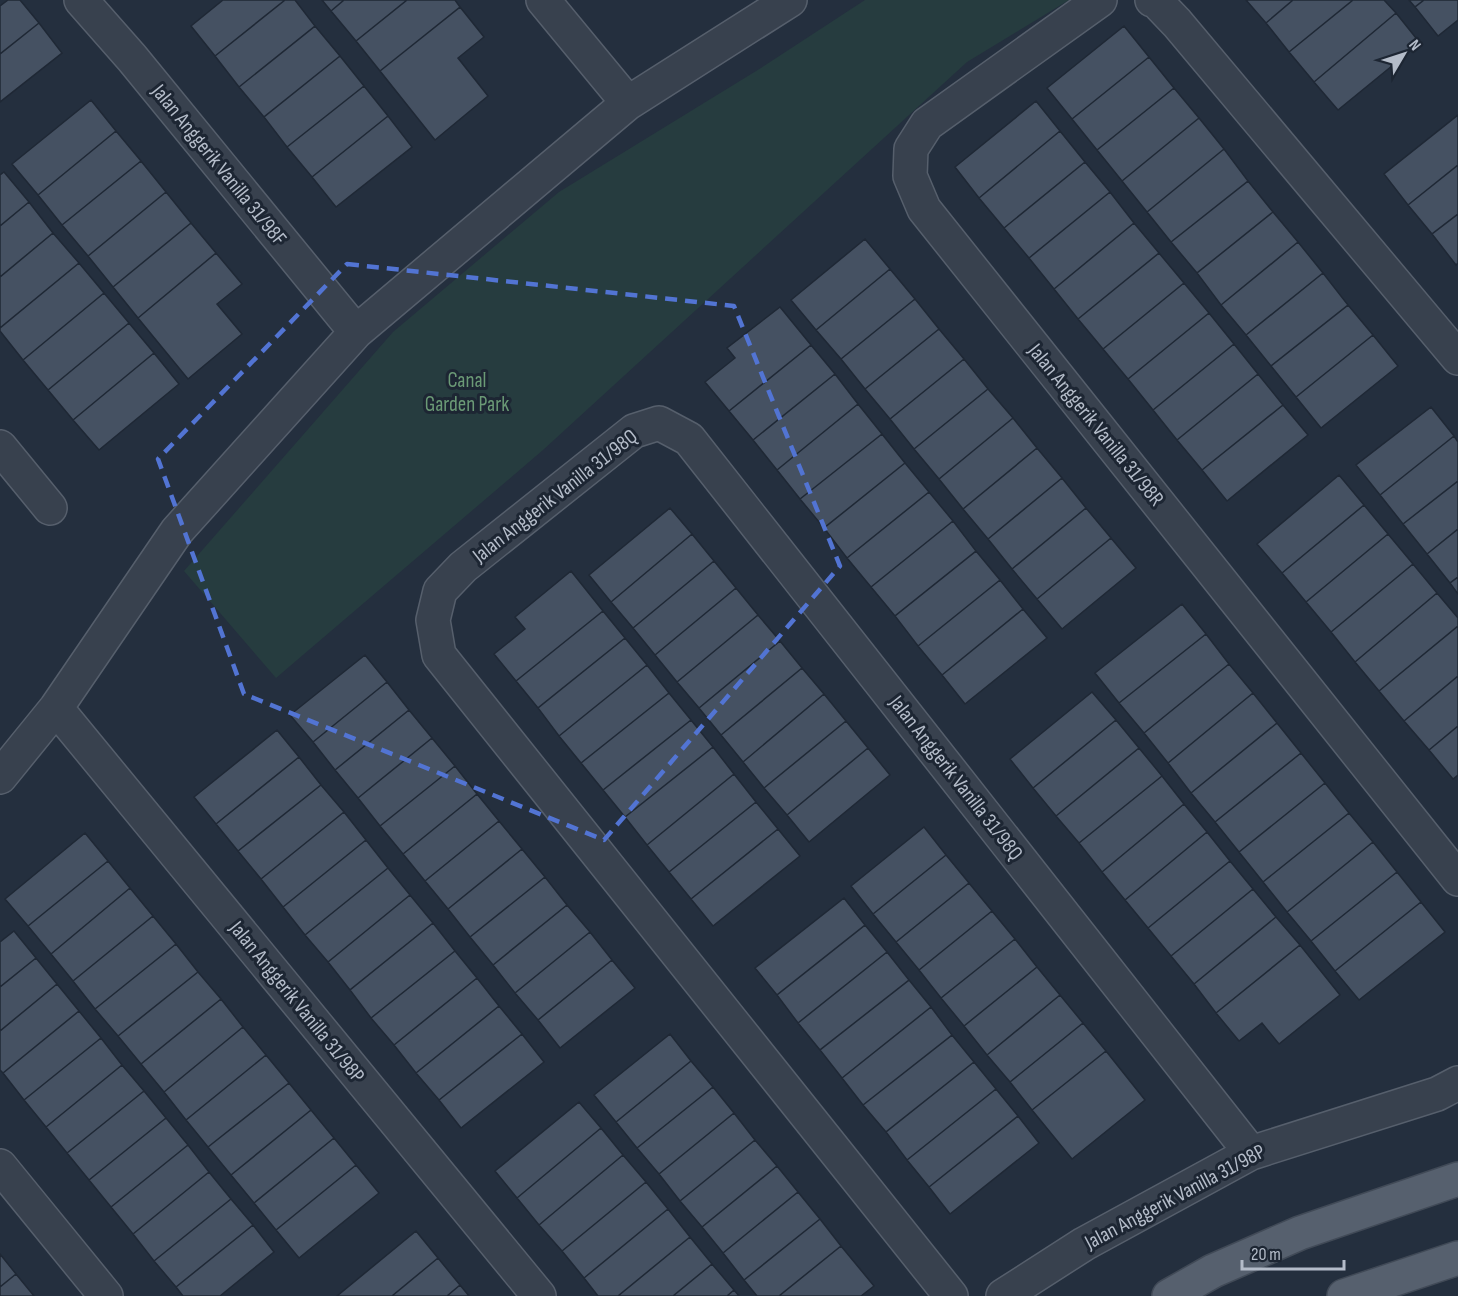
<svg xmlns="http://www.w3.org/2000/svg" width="1458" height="1296" font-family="'Sofia Sans Condensed',sans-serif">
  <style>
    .green { fill: #263c3f }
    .building { fill: #455162; stroke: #1f2835; stroke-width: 1.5 }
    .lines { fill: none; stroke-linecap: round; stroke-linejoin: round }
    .minor-casing { stroke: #565f6c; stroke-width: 36 }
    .major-casing { stroke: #414a57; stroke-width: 36 }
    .minor { stroke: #38414e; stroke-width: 33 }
    .major { stroke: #56606e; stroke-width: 33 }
    .marked { fill: none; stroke: #5274d3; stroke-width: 4.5; stroke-dasharray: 12 8; stroke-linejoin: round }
    .labels { text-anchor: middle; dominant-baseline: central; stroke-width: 6; stroke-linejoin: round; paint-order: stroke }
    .street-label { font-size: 21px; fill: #b4bcc9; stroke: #1d2633 }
    .park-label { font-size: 21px; fill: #6b9a76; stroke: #1d2633 }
  </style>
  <rect width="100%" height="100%" fill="#242f3e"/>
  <!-- green -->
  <path class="green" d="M865 0H1069L967 62 543 450 276 678 184 571 393 332 559 192 761 68Z"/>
  <!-- building -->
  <path class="building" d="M8 0H20L39 23 0 54V6Z
    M223 0H285L215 56 191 26Z
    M285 0H295L315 26 239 87 215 56Z
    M322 0H344L331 11Z
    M344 0H407L356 41 331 11Z
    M407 0H455L460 7 380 71 356 41Z
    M1246 0H1293L1266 23Z
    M1293 0H1353L1289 52 1266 23Z
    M1353 0H1384L1396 13 1314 82 1289 52Z
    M1409 0H1424L1415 7Z
    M1424 0H1458V20L1438 36 1415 7Z
    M460 7 484 37 458 58 488 96 435 140 380 71Z
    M1396 13 1420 43 1338 110 1314 82Z
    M39 23 62 53 0 102V54Z
    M315 26 340 56 264 117 239 87Z
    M1124 26 1149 57 1072 119 1047 88Z
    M340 56 364 86 287 147 264 117Z
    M1149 57 1174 88 1097 150 1072 119Z
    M364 86 388 116 312 177 287 147Z
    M1174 88 1199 118 1122 181 1097 150Z
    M91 100 116 131 38 195 12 164Z
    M1036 101 1060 131 979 198 955 167Z
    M1458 115V165L1408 205 1384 174Z
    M388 116 412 147 336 207 312 177Z
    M1199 118 1224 149 1147 212 1122 181Z
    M116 131 141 161 62 225 38 195Z
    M1060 131 1085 162 1004 228 979 198Z
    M1224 149 1248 181 1171 242 1147 212Z
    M141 161 166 192 88 256 62 225Z
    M1085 162 1110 192 1029 258 1004 228Z
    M1458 165V214L1432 234 1408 205Z
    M4 172 29 202 0 226V175Z
    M1248 181 1273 212 1197 273 1171 242Z
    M166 192 191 223 113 287 88 256Z
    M1110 192 1134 223 1054 289 1029 258Z
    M29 202 53 233 0 277V226Z
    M1273 212 1298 242 1221 305 1197 273Z
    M1458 214V263L1456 265 1432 234Z
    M191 223 216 253 138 318 113 287Z
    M1134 223 1159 253 1078 319 1054 289Z
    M53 233 79 263 0 328V277Z
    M865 239 890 269 816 330 791 300Z
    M1298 242 1323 273 1246 335 1221 305Z
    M216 253 242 284 217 304 242 334 188 379 138 318Z
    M1159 253 1184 283 1103 349 1078 319Z
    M79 263 104 293 23 360 0 331V328Z
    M890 269 915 299 841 359 816 330Z
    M1323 273 1348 305 1271 366 1246 335Z
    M1184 283 1209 313 1128 379 1103 349Z
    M104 293 129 323 48 390 23 360Z
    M915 299 939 329 865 389 841 359Z
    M1348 305 1373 335 1296 397 1271 366Z
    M780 307 811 345 729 411 705 382 735 358 727 348Z
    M1209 313 1234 344 1153 410 1128 379Z
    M129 323 154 353 73 420 48 390Z
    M939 329 964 359 890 419 865 389Z
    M1373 335 1398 366 1321 428 1296 397Z
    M1234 344 1258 374 1177 440 1153 410Z
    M811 345 835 374 753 440 729 411Z
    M154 353 179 384 99 450 73 420Z
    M964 359 988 389 914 449 890 419Z
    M835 374 858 404 777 470 753 440Z
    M1258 374 1283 405 1202 470 1177 440Z
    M988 389 1013 418 939 479 914 449Z
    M858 404 882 434 800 499 777 470Z
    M1283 405 1308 435 1227 501 1202 470Z
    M1431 407 1454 436 1380 495 1356 465Z
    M1013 418 1037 448 963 509 939 479Z
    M882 434 905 463 824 528 800 499Z
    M1454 436 1458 442V481L1403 524 1380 495Z
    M1037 448 1062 478 988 539 963 509Z
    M905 463 929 492 847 558 824 528Z
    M1339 475 1364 505 1282 573 1257 544Z
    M1062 478 1086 508 1012 569 988 539Z
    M1458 481V529L1427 554 1403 524Z
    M929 492 953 521 871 587 847 558Z
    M1364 505 1388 534 1306 602 1282 573Z
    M670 508 692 534 611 602 589 575Z
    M1086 508 1111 538 1037 599 1012 569Z
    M953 521 976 551 895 616 871 587Z
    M1458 529V577L1450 583 1427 554Z
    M692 534 714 561 633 628 611 602Z
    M1388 534 1413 564 1331 632 1306 602Z
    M1111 538 1136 568 1062 629 1037 599Z
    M976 551 1000 580 918 646 895 616Z
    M714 561 736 588 655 655 633 628Z
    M1413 564 1437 593 1355 662 1331 632Z
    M571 571 603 611 516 681 494 654 525 629 515 617Z
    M1458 577V594L1450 583Z
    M1000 580 1023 609 942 675 918 646Z
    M736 588 758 615 677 682 655 655Z
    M1437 593 1458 618V626L1379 691 1355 662Z
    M1182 604 1206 634 1119 703 1095 673Z
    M1023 609 1047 638 965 704 942 675Z
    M603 611 625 638 538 708 516 681Z
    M758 615 780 641 699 708 677 682Z
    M1458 626V676L1404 721 1379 691Z
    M1206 634 1229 664 1144 733 1119 703Z
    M625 638 647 665 559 736 538 708Z
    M780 641 802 668 721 735 699 708Z
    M365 655 387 682 313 742 290 715Z
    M1229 664 1253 693 1168 763 1144 733Z
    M647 665 669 693 581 763 559 736Z
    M802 668 824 694 743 762 721 735Z
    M1458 676V726L1429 750 1404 721Z
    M387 682 409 710 335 770 313 742Z
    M1092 692 1116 720 1033 788 1010 759Z
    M669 693 691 720 603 790 581 763Z
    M1253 693 1277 723 1191 793 1168 763Z
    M824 694 846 721 764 788 743 762Z
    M409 710 432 738 358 798 335 770Z
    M691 720 713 747 625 817 603 790Z
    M1116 720 1139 748 1056 816 1033 788Z
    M846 721 868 748 787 815 764 788Z
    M1277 723 1301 753 1215 822 1191 793Z
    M1458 726V775L1453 779 1429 750Z
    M277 730 299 757 216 824 194 797Z
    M432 738 455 766 380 826 358 798Z
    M713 747 734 774 647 845 625 817Z
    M868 748 890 775 809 842 787 815Z
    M1139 748 1162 776 1079 843 1056 816Z
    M1301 753 1325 783 1239 852 1215 822Z
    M299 757 321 785 238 851 216 824Z
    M455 766 477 794 403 854 380 826Z
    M734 774 756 802 669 872 647 845Z
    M1162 776 1184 804 1102 872 1079 843Z
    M1325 783 1349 813 1263 882 1239 852Z
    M321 785 344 812 261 879 238 851Z
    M477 794 499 821 425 881 403 854Z
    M756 802 778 829 691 899 669 872Z
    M1184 804 1207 832 1125 900 1102 872Z
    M344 812 366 840 283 907 261 879Z
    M1349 813 1373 842 1287 912 1263 882Z
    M499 821 522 849 448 909 425 881Z
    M924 827 946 855 873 914 851 886Z
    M778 829 800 856 713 926 691 899Z
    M1207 832 1230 861 1148 928 1125 900Z
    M85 833 108 861 28 926 5 899Z
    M366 840 388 868 305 935 283 907Z
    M1373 842 1397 872 1311 941 1287 912Z
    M522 849 545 877 470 937 448 909Z
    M946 855 969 883 896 942 873 914Z
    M108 861 130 888 51 954 28 926Z
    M1230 861 1253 889 1171 956 1148 928Z
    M388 868 410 895 328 962 305 935Z
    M1397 872 1421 902 1335 971 1311 941Z
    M545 877 567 905 493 965 470 937Z
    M969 883 992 911 919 970 896 942Z
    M130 888 153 916 73 981 51 954Z
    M1253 889 1276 917 1194 984 1171 956Z
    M410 895 433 923 350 990 328 962Z
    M844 898 865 925 777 995 755 968Z
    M1421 902 1445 932 1359 1000 1335 971Z
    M567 905 590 932 515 993 493 965Z
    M992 911 1015 939 941 998 919 970Z
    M153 916 176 944 95 1009 73 981Z
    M1276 917 1300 945 1216 1013 1194 984Z
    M433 923 455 951 371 1018 350 990Z
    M865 925 887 952 798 1023 777 995Z
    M14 931 36 958 0 987V942Z
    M590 932 612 960 538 1020 515 993Z
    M1015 939 1037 967 964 1026 941 998Z
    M176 944 198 972 118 1036 95 1009Z
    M1300 945 1340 995 1279 1044 1262 1023 1239 1041 1216 1013Z
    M455 951 477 978 394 1045 371 1018Z
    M887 952 909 980 820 1050 798 1023Z
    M36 958 57 984 0 1031V987Z
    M612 960 635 988 560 1048 538 1020Z
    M1037 967 1060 995 987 1055 964 1026Z
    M198 972 221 999 141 1064 118 1036Z
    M477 978 499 1006 416 1073 394 1045Z
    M909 980 931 1007 842 1078 820 1050Z
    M57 984 79 1011 3 1073 0 1070V1031Z
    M1060 995 1083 1023 1010 1082 987 1055Z
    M221 999 243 1027 164 1092 141 1064Z
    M499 1006 522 1034 439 1100 416 1073Z
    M931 1007 952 1035 863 1105 842 1078Z
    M79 1011 101 1038 24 1100 3 1073Z
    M1083 1023 1106 1051 1032 1110 1010 1082Z
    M243 1027 266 1055 186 1120 164 1092Z
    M522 1034 544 1062 461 1128 439 1100Z
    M670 1034 691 1061 616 1122 594 1095Z
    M952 1035 974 1062 886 1132 863 1105Z
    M101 1038 122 1065 46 1127 24 1100Z
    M1106 1051 1145 1100 1072 1159 1032 1110Z
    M266 1055 289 1083 208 1147 186 1120Z
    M691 1061 713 1087 637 1148 616 1122Z
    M974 1062 996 1089 907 1160 886 1132Z
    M122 1065 144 1091 67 1153 46 1127Z
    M289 1083 311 1110 231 1175 208 1147Z
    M713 1087 734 1113 659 1174 637 1148Z
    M996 1089 1018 1116 929 1187 907 1160Z
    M144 1091 166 1118 89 1180 67 1153Z
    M579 1102 601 1128 517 1198 495 1171Z
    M311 1110 334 1138 254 1203 231 1175Z
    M734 1113 755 1140 680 1201 659 1174Z
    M1018 1116 1039 1143 950 1214 929 1187Z
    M166 1118 188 1145 111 1207 89 1180Z
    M601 1128 623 1155 539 1225 517 1198Z
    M334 1138 356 1165 276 1230 254 1203Z
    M755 1140 777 1166 702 1227 680 1201Z
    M188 1145 209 1172 133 1234 111 1207Z
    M623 1155 646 1182 562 1251 539 1225Z
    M356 1165 379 1193 299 1258 276 1230Z
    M777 1166 798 1192 723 1253 702 1227Z
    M209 1172 231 1199 154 1261 133 1234Z
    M646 1182 668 1209 584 1278 562 1251Z
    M798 1192 820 1219 744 1280 723 1253Z
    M231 1199 253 1225 176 1287 154 1261Z
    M668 1209 690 1237 618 1296H598L584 1278Z
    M820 1219 841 1246 779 1296H757L744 1280Z
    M253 1225 274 1252 220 1296H183L176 1287Z
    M416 1231 438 1258 392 1296H337Z
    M690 1237 712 1264 673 1296H618Z
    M841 1246 874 1286 861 1296H779Z
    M0 1254 16 1274 0 1287Z
    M438 1258 460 1285 447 1296H392Z
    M712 1264 734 1290 727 1296H673Z
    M16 1274 34 1296H0V1287Z
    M460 1285 469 1296H447Z
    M734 1290 739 1296H727Z"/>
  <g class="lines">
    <defs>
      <path id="minor" d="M81 0 132 58 356 332
        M543 0 628 103
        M1100 0 927 124 911 149 910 176 924 209 1458 879
        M1152 0 1156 1 1177 23 1458 358
        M0 447 50 508
        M56 708 539 1296
        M0 777 56 708 177 531 356 332 628 103 790 0
        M0 1166 106 1296
        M951 1296 439 655 433 620 440 591 463 567 634 431 659 423 689 439 1251 1153
        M1003 1296 1084 1244 1251 1153 1437 1094 1458 1083"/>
      <path id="major" d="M1169 1296 1213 1271 1300 1233 1458 1179
        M1344 1296 1458 1258"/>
    </defs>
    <!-- minor casing -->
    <use href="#minor" class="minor-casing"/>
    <!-- major casing -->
    <use href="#major" class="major-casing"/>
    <!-- minor -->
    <use href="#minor" class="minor"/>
    <!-- major -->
    <use href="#major" class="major"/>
  </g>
  <!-- marked area -->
  <path class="marked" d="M347 264 734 306 840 566 604 840 244 694 158 459Z"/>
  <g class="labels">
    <!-- street labels -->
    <g class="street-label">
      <text transform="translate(219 165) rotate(51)">Jalan Anggerik Vanilla 31/98F</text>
      <text transform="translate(1096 425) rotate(51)">Jalan Anggerik Vanilla 31/98R</text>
      <text transform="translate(555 496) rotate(-38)">Jalan Anggerik Vanilla 31/98Q</text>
      <text transform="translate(956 778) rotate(52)">Jalan Anggerik Vanilla 31/98Q</text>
      <text transform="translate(297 1002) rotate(51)">Jalan Anggerik Vanilla 31/98P</text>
      <text transform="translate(1175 1197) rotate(-28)">Jalan Anggerik Vanilla 31/98P</text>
    </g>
    <!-- park labels -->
    <g class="park-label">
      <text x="467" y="380">Canal<tspan x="467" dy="24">Garden Park</tspan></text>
    </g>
  </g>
  <!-- north arrow -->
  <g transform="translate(1404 54) rotate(51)" stroke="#1d2633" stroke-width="4.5" paint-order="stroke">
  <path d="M0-4.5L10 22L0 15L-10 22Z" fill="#b4bcc9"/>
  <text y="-9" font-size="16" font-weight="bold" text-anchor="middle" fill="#b4bcc9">N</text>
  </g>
  <!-- scale -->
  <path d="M1242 1260v9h102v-9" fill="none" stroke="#b4bcc9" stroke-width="3"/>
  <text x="1251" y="1260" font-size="18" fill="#b4bcc9" stroke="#1d2633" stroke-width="4.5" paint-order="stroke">20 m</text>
</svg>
